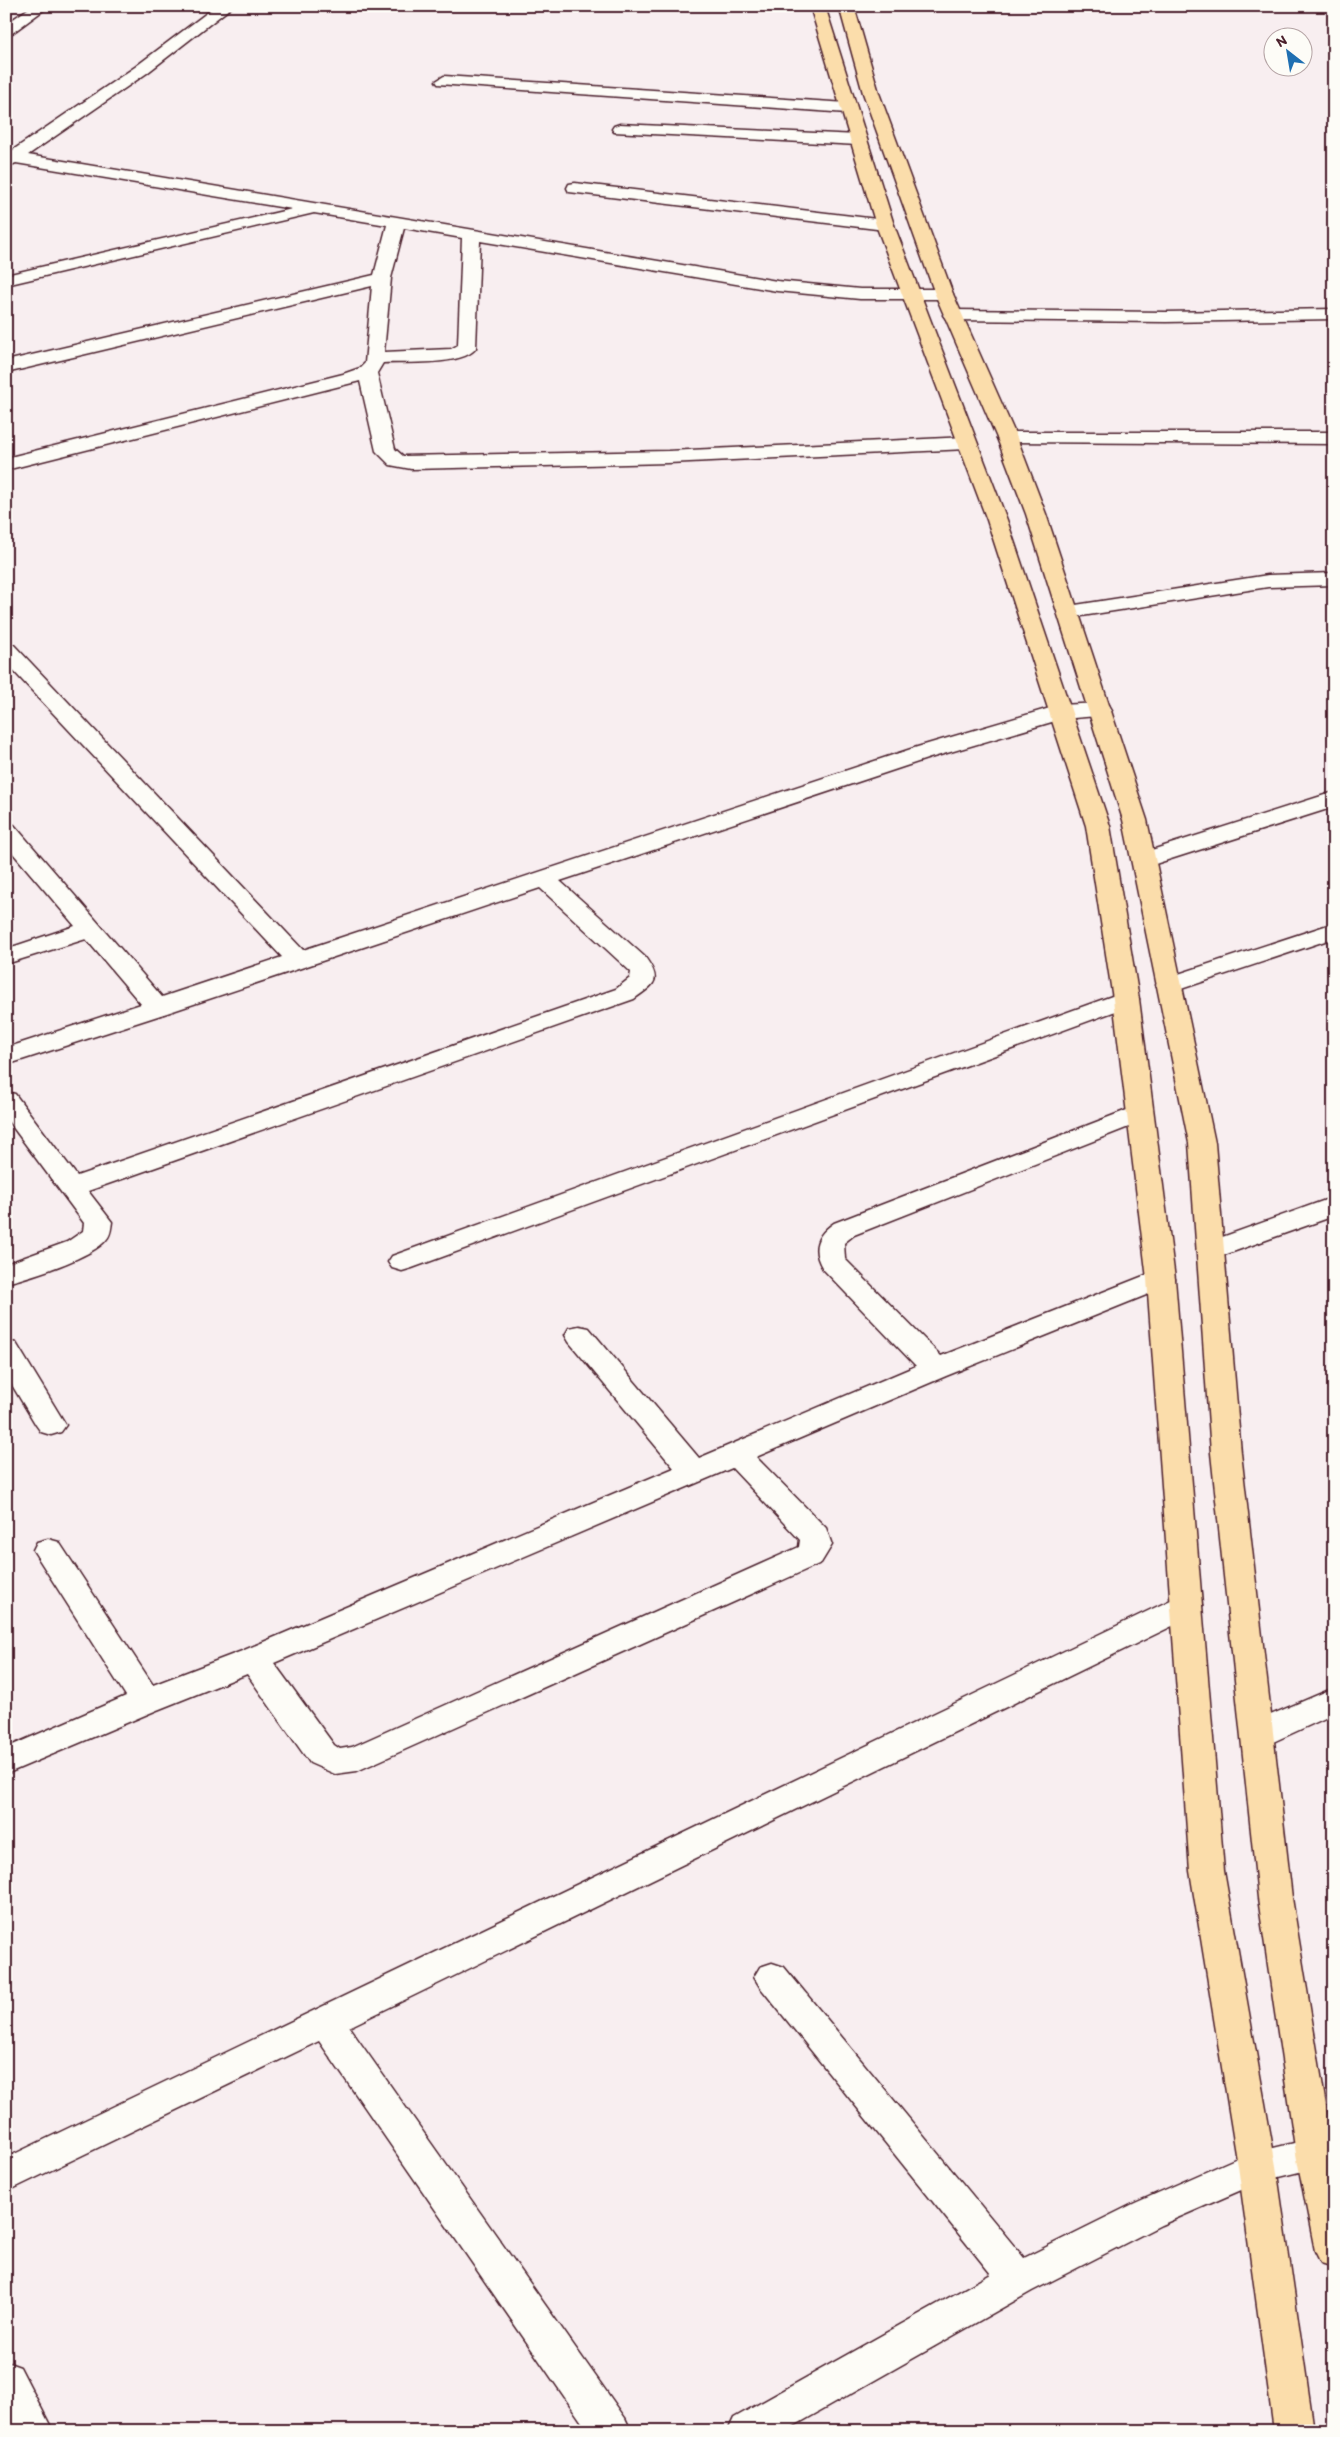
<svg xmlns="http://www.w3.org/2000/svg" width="1340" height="2437" font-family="Itim,sans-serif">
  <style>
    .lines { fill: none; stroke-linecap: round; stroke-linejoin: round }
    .minor-casing { stroke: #4a1f2b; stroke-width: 3 }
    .highway-casing { stroke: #4a1f2b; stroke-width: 3 }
    .minor { fill: #fdfcf7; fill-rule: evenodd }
    .highway { fill: #fbddab; fill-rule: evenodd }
  </style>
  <rect width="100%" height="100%" fill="#f8eef0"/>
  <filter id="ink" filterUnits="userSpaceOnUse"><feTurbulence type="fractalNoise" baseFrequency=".02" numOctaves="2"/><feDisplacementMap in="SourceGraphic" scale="10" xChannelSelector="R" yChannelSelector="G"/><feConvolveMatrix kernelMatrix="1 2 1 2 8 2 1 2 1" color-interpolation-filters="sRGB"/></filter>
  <g filter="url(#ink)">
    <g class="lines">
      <defs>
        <path id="minor" d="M32 6H49L11 34 6 36V24Z
          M216 6H233L147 73 28 155 777 281 860 289H944L950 290 953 294 950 298 944 299H860L777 291 480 241 476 348C464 366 405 362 383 363L377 373 395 449 403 456 668 451 967 437 974 439 977 443 974 447 967 449 668 463 411 469 390 465 376 451 360 381 6 470V458L343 374 360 368 365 363 372 286 6 373V361L374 275 387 225 314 213 6 285V275L292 209 16 163 6 167V151L10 152 135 67ZM404 228 462 238 458 345 451 349 384 352 391 278Z
          M444 76 847 103 853 105 855 108 853 111 847 113 438 84 436 81Z
          M620 124 858 135 864 137 866 140 864 143 858 145 614 132 612 129 614 126Z
          M575 183 885 220 891 221 894 225 891 229 885 230 569 192 567 188 569 184Z
          M1334 309V319L1166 322 952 320 946 319 943 315 946 311 952 310 1166 312Z
          M1007 432H1334V444L1000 442 997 438 1000 434Z
          M1334 573V585L1268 587 1069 618 1061 617 1058 612 1061 607 1069 606 1268 575Z
          M6 644 14 645 303 950 914 748 1060 705 1101 703 1109 705 1112 710 1109 715 1062 719 930 758 560 881 645 957C662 981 656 983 634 999L88 1191 112 1222C111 1228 111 1235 106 1240 91 1258 30 1277 6 1283V1264L67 1242 83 1231 84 1223 6 1118V1092L15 1094 77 1176 616 989 630 978 631 972 540 888 167 1013 6 1065V1048L141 1004 86 939 6 964V949L75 926 6 845V823L14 825 162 997 282 957 6 663Z
          M1334 792V807L1152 865 1144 867 1136 865 1132 860 1136 855Z
          M1334 923V938L1169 993 1160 990 1156 985 1160 980Z
          M1126 991 1135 994 1139 999 1135 1004 412 1268 402 1271 392 1268 388 1262 392 1256Z
          M1140 1105 1149 1107 1153 1113 1149 1119 854 1235 844 1243 845 1259 941 1356 1151 1273 1161 1270 1171 1273 1175 1279 1171 1285 946 1376 756 1457 826 1528 832 1545 821 1563 357 1771 335 1774 310 1763 247 1674 157 1710 6 1774V1748L126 1696 33 1550 37 1542 48 1539 59 1542 153 1685 242 1651 674 1468 569 1342 565 1335 569 1328 579 1326 589 1328 699 1458 916 1366 823 1269C811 1250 816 1235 834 1223ZM732 1468 800 1540 799 1547 352 1747 340 1749 334 1745 274 1663Z
          M1334 1197V1216L1210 1260 1200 1257 1196 1251 1200 1245Z
          M6 1341 16 1343 66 1425 61 1432 51 1435 41 1432 36 1425 6 1375Z
          M1186 1595 1197 1598 1202 1606 1197 1614 349 2027 625 2418 631 2431H588L319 2041 6 2192V2158L1175 1598Z
          M1334 1688V1714L1271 1743 1259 1746 1247 1743 1243 1734 1247 1725Z
          M772 1963 784 1967 1024 2258 1135 2203 1244 2155 1315 2138 1328 2143 1334 2154 1328 2165 1262 2181 1161 2225 1032 2291 785 2431H728L734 2418 991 2274 760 1987 754 1977 760 1967Z
          M6 2362 20 2367 53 2431H12L6 2420Z"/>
        <path id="highway" d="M810 6H825L894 225 1007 520 1110 826 1139 999 1175 1279 1224 1871 1276 2166 1314 2431H1274L1238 2166 1190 1871 1147 1279 1113 999 1086 826 987 520 876 225Z
          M839 6H854L879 93 953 294 1017 438 1046 514 1147 820 1215 1143 1241 1453 1292 1898 1334 2155V2267L1321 2263 1315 2251 1296 2154 1258 1898 1211 1453 1189 1143 1123 820 1026 514 997 438 935 294 863 93Z"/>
      </defs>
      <!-- minor casing -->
      <use href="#minor" class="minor-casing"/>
      <!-- highway casing -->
      <use href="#highway" class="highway-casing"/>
      <!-- minor -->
      <use href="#minor" class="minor"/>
      <!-- highway -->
      <use href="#highway" class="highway"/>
    </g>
  </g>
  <!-- margin -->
  <rect width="1340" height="2437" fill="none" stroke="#fdfcf7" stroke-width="25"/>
  <rect x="12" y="12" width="1315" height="2412" fill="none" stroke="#4a1f2b" stroke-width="2" filter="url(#ink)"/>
  <!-- north arrow -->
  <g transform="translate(1288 52) rotate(329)"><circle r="24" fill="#fdfcf7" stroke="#b5a4a5"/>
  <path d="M0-4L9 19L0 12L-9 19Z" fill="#1f6fb2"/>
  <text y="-8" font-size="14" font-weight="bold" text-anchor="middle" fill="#4a1f2b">N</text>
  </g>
</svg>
